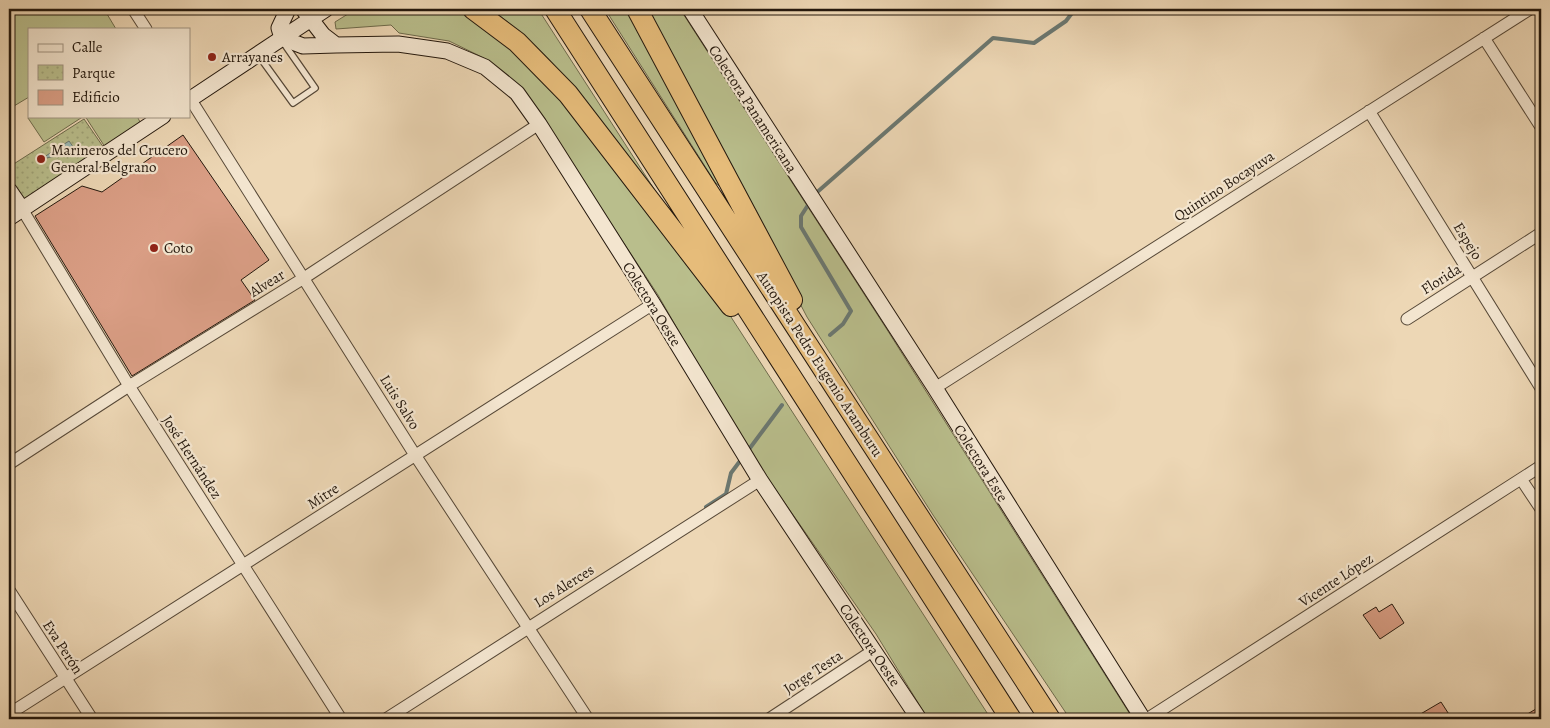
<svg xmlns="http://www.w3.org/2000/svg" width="1550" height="728" font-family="Alegreya,serif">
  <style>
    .grass { fill: #b9be8c; stroke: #6e6b4c }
    .park { fill: url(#park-dots); stroke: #6e6b4c }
    .water { fill: #9ab8b3; stroke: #6b7871 }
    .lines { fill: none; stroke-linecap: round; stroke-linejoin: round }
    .stream { stroke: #6b7871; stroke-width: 4 }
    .building { fill: #da9e85; stroke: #24180d }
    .lane-casing { stroke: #564837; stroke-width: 8 }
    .street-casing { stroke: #564837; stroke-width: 13 }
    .secondary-casing { stroke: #24180d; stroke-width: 17 }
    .highway-casing { stroke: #24180d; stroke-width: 22 }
    .lane { stroke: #f3e5cf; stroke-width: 5.5 }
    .street { stroke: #f3e5cf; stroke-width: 11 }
    .secondary { stroke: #f3e5cf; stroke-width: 15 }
    .highway { stroke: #e6bc7a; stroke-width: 20 }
    .poi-dot { fill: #8f2418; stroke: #f3e5cf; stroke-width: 2 }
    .labels { text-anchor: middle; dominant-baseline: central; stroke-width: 4.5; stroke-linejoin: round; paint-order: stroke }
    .poi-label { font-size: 15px; fill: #24180d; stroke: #f3e5cf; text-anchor: start }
    .street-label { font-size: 15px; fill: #24180d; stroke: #f3e5cf }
  </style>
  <defs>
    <pattern id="park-dots" width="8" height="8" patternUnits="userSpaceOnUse" patternTransform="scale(1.25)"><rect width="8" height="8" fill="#b9be8c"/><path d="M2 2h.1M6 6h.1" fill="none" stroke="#9fa378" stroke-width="1.8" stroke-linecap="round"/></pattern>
  </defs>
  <rect width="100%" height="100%" fill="#edd7b5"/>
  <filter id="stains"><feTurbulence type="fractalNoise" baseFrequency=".004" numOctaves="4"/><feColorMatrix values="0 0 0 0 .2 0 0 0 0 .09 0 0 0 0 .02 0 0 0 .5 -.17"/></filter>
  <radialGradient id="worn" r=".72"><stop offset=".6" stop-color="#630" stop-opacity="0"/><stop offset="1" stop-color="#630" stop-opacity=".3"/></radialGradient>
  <!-- grass -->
  <path class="grass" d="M9 9H104L116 29H29V97L9 109Z
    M356 9H452L479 17 547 75 720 300 991 719H928L876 634 741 440 658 295 527 96 508 76 484 58 449 41 399 33 391 25 336 29 335 22Z
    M491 9H538L676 223C636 170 599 114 554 65 535 44 513 26 491 9Z
    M605 9H632L732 198 715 182Z
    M649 9H680L886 328 1133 719H1070L933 515 807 317 662 38Z
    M30 116H84L44 142 28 118Z
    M85 116H137L141 124 105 147Z"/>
  <!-- park -->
  <path class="park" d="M84 119 104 148 20 202 9 185V167Z"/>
  <!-- water -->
  <path class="water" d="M69 141 77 152 41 159Z"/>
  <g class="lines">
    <!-- stream -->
    <path class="stream" d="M815 194 993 38 1034 43 1066 21 1075 9
      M810 202 801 216V227L851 311 843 324 830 335
      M747 452 782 405
      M706 507 726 494 731 473 743 457"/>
  </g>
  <!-- building -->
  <path class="building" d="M183 135 269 260 241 280 255 300 132 376 35 216 82 186 102 192Z
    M1392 604 1404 623 1380 639 1363 615 1376 607 1379 612Z
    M1441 702 1452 719H1412Z
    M1541 706V719H1519Z"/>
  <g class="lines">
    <defs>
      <path id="lane" d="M259 56 293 103 315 88 283 42"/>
      <path id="street" d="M133 9 146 29
        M1484 38 1541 127
        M189 97 415 455 588 719
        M1369 111 1541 388
        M22 209 129 386 341 719
        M1407 319 1541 233
        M935 388 1530 9
        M9 464 129 386 304 278 539 124
        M1521 479 1541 509
        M9 590 92 719
        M9 714 653 304
        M386 719 760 480
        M769 719 874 650
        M1147 719 1541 466"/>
      <path id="secondary" d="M288 9 279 28 282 38 303 46 336 45
        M303 9 323 35 336 45 398 44 447 51 485 67 517 93 539 124 653 304 760 480 919 719
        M690 9 935 388 1143 719
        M189 100 326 9
        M9 190 22 209
        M9 218 163 116"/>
      <path id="highway" d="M473 9 517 42 568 94 731 306
        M555 9 1011 719
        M590 9 1050 719
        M637 9 792 300"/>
    </defs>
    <!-- lane casing -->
    <use href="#lane" class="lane-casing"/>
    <!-- street casing -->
    <use href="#street" class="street-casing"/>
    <!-- secondary casing -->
    <use href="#secondary" class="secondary-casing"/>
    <!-- highway casing -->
    <use href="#highway" class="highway-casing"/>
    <!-- lane -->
    <use href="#lane" class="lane"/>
    <!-- street -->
    <use href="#street" class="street"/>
    <!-- secondary -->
    <use href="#secondary" class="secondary"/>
    <!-- highway -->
    <use href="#highway" class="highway"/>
  </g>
  <!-- markers -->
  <g class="poi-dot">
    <circle cx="212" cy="57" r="5"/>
    <circle cx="41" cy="159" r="5"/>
    <circle cx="154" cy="248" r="5"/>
  </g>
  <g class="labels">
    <!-- poi labels -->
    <g class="poi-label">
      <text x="222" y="57">Arrayanes</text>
      <text x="51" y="150">Marineros del Crucero<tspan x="51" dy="17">General Belgrano</tspan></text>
      <text x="164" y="248">Coto</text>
    </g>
    <!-- street labels -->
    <g class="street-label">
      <text transform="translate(753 109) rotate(57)">Colectora Panamericana</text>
      <text transform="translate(1224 186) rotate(-33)">Quintino Bocayuva</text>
      <text transform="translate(1468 241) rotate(58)">Espejo</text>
      <text transform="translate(1441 279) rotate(-32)">Florida</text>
      <text transform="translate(267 283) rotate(-32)">Alvear</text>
      <text transform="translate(652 304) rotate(58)">Colectora Oeste</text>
      <text transform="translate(820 364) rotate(57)">Autopista Pedro Eugenio Aramburu</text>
      <text transform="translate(400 402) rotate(58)">Luis Salvo</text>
      <text transform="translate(192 457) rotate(57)">José Hernández</text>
      <text transform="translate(981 463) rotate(58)">Colectora Este</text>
      <text transform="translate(323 496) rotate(-33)">Mitre</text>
      <text transform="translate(1336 580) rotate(-33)">Vicente López</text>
      <text transform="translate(564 586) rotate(-32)">Los Alerces</text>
      <text transform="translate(870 645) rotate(56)">Colectora Oeste</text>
      <text transform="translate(63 647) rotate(57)">Eva Perón</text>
      <text transform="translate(813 672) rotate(-33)">Jorge Testa</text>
    </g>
  </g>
  <!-- margin -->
  <rect width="1550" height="728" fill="none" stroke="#edd7b5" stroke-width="30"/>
  <rect x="10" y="10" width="1530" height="708" fill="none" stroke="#24180d" stroke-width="2.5"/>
  <rect x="15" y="15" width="1520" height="698" fill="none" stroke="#24180d"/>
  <!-- legend -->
  <rect x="28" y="28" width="162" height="90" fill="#f3e5cf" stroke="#a09381"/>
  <rect x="38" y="44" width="25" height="8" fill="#f3e5cf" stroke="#a09381"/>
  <text x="72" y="52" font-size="15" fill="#24180d">Calle</text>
  <rect x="38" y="65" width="25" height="15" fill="url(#park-dots)" stroke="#a09381"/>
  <text x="72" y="78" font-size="15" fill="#24180d">Parque</text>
  <rect x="38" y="90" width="25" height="15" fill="#da9e85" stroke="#a09381"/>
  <text x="72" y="102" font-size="15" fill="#24180d">Edificio</text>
  <rect width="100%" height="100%" filter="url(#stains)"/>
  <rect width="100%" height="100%" fill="url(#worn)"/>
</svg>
